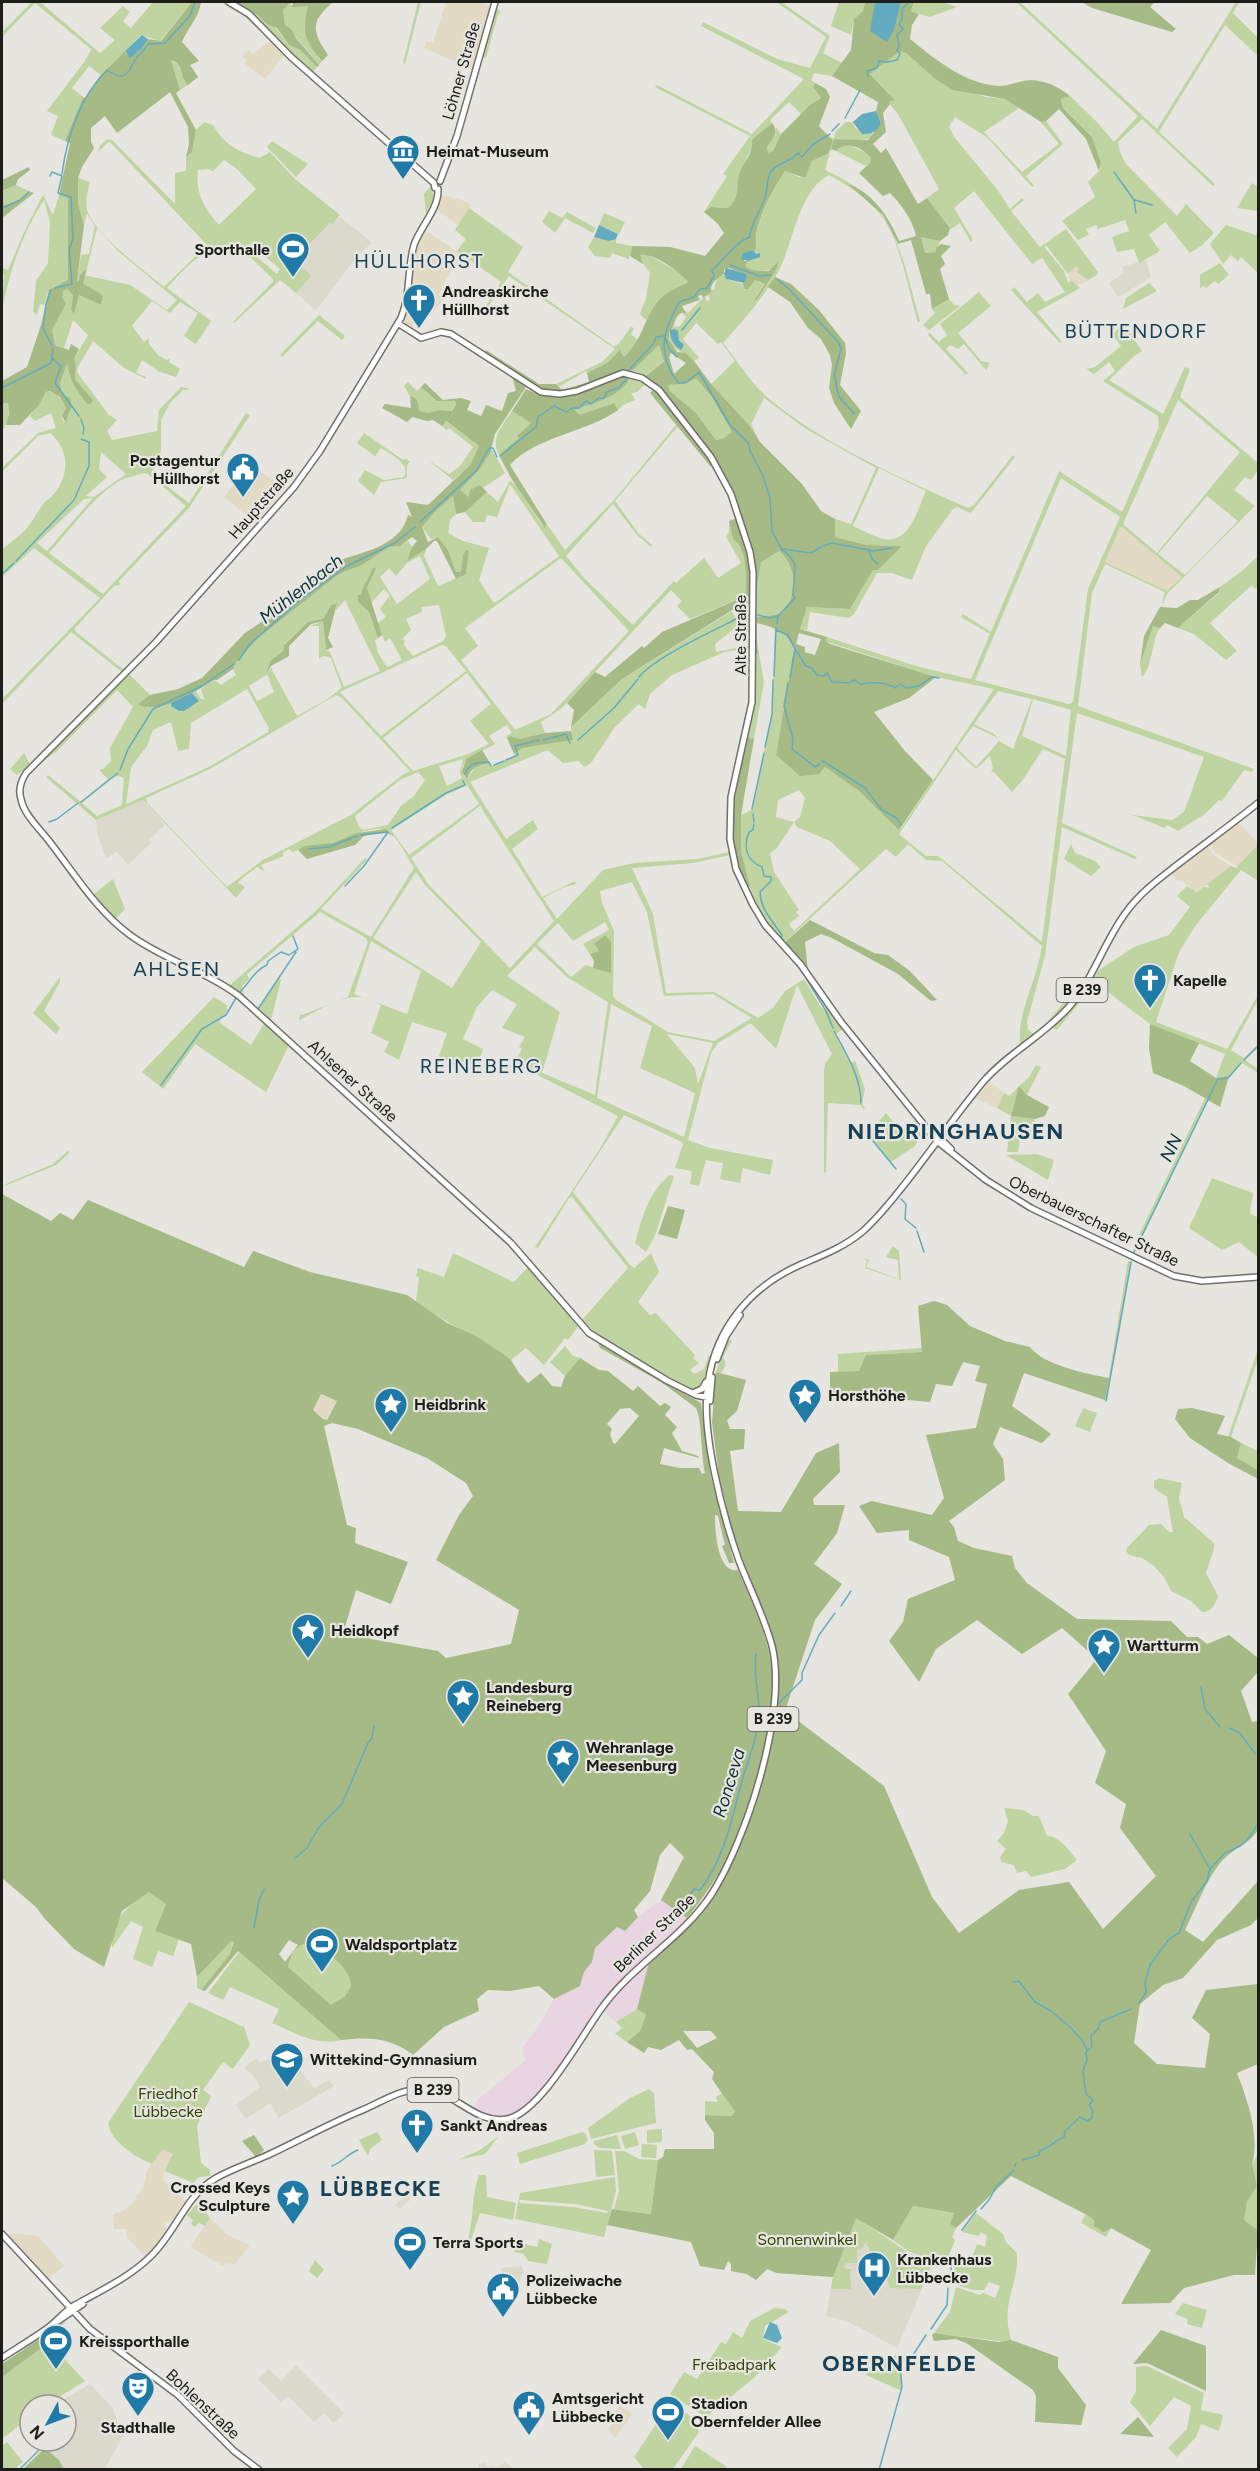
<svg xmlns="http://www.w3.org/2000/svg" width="1260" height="2471" font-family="Figtree,sans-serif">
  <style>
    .commercial { fill: #e3dac5 }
    .industrial { fill: #e9d4e2 }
    .built { fill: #dbd9cb }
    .green { fill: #bfd4a0; fill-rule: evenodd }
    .forest { fill: #a5ba84; fill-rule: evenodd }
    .water { fill: #63acbf }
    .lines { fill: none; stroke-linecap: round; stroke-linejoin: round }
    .stream { stroke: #63acbf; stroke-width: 1.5 }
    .major-casing { stroke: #71706b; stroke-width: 8 }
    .major { stroke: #fff; stroke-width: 5 }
    .labels { text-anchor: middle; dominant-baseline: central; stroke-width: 4.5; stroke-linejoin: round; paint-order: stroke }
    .shield { fill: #e6e5df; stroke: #595955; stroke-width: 1.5 }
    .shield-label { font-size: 15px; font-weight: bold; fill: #1d1d1a }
    .street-label { font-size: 16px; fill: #1d1d1a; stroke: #e6e5df }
    .poi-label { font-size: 16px; font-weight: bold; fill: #1d1d1a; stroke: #e6e5df; text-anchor: start }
    .park-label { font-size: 16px; fill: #334507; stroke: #e6e5df }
    .water-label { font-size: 18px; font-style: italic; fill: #0e323b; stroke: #e6e5df }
    .quarter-label { font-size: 20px; letter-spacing: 1.5px; fill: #174057; stroke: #e6e5df }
    .district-label { font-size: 22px; font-weight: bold; letter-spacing: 1.5px; fill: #174057; stroke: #e6e5df }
  </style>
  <rect width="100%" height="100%" fill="#e6e5df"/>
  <!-- commercial -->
  <path class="commercial" d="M446 2H477L490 6 473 70 424 48 427 41 433 43Z
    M270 41 285 54 265 79 244 63 247 60 242 56 248 50 253 54Z
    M442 195 462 200 471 205 458 225 436 209Z
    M422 228 462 255 441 287 443 289 439 295 444 299 430 316 426 314 421 322 417 319 409 330 403 324 411 302V272L415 244Z
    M1076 266 1079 269 1077 272 1089 280 1077 286 1069 279 1068 274Z
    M250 463 284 489 256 523 224 497Z
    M1120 526 1183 576 1167 591 1105 562Z
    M1238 822 1258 843 1238 866 1216 854 1209 845Z
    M1207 846 1215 856 1231 866 1197 893 1181 880 1178 881 1171 874Z
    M990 1082 1004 1093 997 1108 975 1098Z
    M321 1394 337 1401 326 1420 313 1410Z
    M163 2148 174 2154 162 2179 186 2201 172 2220 164 2224 167 2232 146 2258 127 2237 126 2229H114L113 2214 125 2210 137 2199 135 2197 143 2188 147 2171Z
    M210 2218 228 2235 250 2245 235 2264 226 2263 223 2266 192 2248 191 2245Z
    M12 2233 38 2236 64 2266 49 2278 9 2235Z
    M620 2405 632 2414 615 2438 608 2429 619 2417 615 2412Z"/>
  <!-- industrial -->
  <path class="industrial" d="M661 1900 693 1922 649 1962 637 2009 616 2022 599 2008 543 2089 519 2112 498 2118 479 2112 474 2107 478 2099 525 2061 523 2047 538 2027 554 1999 580 1986 584 1972 592 1962 595 1948 617 1927 625 1931 638 1917Z"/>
  <!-- built -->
  <path class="built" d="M340 217 372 242 356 258 316 310 296 293 311 276 294 261 322 230Z
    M1146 260 1151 277 1121 296H1117L1109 283 1124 273 1122 267Z
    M142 800 165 825 149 840 151 843 128 865 117 852 106 858 97 834 96 820Z
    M270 2058 284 2064 292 2059 314 2088 329 2080 334 2086 279 2118 270 2103 246 2119 236 2105 260 2087 252 2074 244 2068 252 2061 257 2059 260 2063Z
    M409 2188 413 2191 409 2201 399 2209 395 2205 403 2198 404 2192Z
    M856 2217 908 2252 933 2263 897 2348 849 2322 826 2316 833 2277Z
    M521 2266 524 2271 516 2290 502 2283 501 2268Z
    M296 2365 344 2413 334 2423 324 2413 314 2422 288 2396 281 2402 258 2379 269 2369 281 2381Z
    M90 2384 112 2407 119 2425 125 2432 105 2469H64L59 2460 45 2448 43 2450 37 2441H66V2405H54Z
    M505 2462 512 2468 511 2469H479V2464L486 2463V2467L494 2466 496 2469Z"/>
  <!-- green -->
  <path class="green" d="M32 2H40L100 53 115 40 100 28 123 6 130 12 123 21 131 28 153 2H192L160 41 141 35 101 75 89 66 72 88 83 97 65 141 51 135 58 116 47 111 85 61 91 49 35 3 2 37V32Z
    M221 2H234L257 15 267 24 274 26 289 45 300 50 317 67 312 73 325 85 322 88 244 16Z
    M291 2V5L308 6C303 27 308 44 322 61L319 65C308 51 296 36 285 25L283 10Z
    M418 2H421L405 64 403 63Z
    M776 2H781L830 36 823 53 842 63 832 76 814 73 811 80 815 83 813 87 821 98 811 104 802 115 789 102 770 120 772 123C761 130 742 163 739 177 736 189 739 199 728 208L714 207 704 212 727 176 723 174 750 136 655 87 657 85 752 134 804 79 701 26 703 22 777 59 810 68 826 37Z
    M839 2H865L863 11 854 19 851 35 831 26Z
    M914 2H942L957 7 930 17 911 11Z
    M1016 2H1020L1157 129 1236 2H1239L1233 13 1258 38V56L1225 25 1160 130 1159 132 1215 184 1213 186 1142 119 1118 142 1120 152 1126 164 1177 216 1186 204 1214 233 1201 246 1190 253 1165 222 1149 235 1160 251 1139 263 1134 249 1117 252 1112 237 1129 231 1125 220 1098 229 1096 225 1086 229 1089 235 1078 240 1062 221 1095 197 1088 182 1101 169 1092 137 1063 108 1061 98 1070 96 1097 122 1114 142 1138 116Z
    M497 9 501 12 498 15 486 58 481 56Z
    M899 52 906 53 934 78 985 97 1005 99 1019 108 984 132 1022 172 1059 144 1041 122 1046 121 1063 144 1026 176 1034 186 1032 187 988 138 955 117 949 127 955 138 997 189 1010 209 1022 198 1024 200 1011 211 1040 247 1066 229 1098 272 1097 275 1088 280 1077 272 1079 269 1076 266 1068 274 1046 245 1045 248 1064 271 1068 283 1071 280 1080 288 1037 312 1062 342 1060 343 1011 290 1014 287 1027 302 1038 293 1045 302 1065 292 1042 258 1032 264 974 191 954 208 973 240 971 242 960 223 951 229 927 198 939 189 898 114 888 102 889 93 870 74Z
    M171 59 178 65 188 85 180 90Z
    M204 122 213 125C223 144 238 152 259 158L270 152 295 179 340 215 332 224 330 223 294 260 311 276 296 293 280 280 234 323 233 322 273 282V279C265 271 244 249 233 247 207 242 183 270 167 288L211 321 196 344 184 336 198 313 180 302 170 313 152 301 132 326 144 342 149 338V344L158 355 166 360 170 359 169 362 180 369 176 377 160 372 142 360 136 373 146 377V379L124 368 93 341 78 367 77 372 109 415 117 420 107 431 112 440 157 431 159 410 181 387 187 388 189 390H183L170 403 161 420V451L151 474 189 503 246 413 250 415 189 508 119 581 120 585 114 586 75 628 76 632 129 674 150 695 139 703C148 712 160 707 171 703L177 710 181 711 199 701 192 693 196 691 201 699H204L201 689 213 679 221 685 236 675 233 669 235 664 258 638 339 574 362 565 389 547 400 546 408 541 412 547 408 560 426 549 424 556 438 586 466 574 469 551H466L463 555 461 572H456L448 550 438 537 431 539 422 527 435 512 453 496 456 514 450 520 448 533 463 541 489 548 479 580 493 602H496L559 556 510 484 497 517 487 515 485 522H473L465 512 487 492 498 502 510 481 516 485 542 525 545 527 546 523 565 550 614 500 676 425 678 426 615 501 639 534 652 545 651 547 637 535 613 504 566 556 585 579 633 625 674 581 676 583 704 558 718 578 741 563 726 537 729 532V521L733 539C749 550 745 579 746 596L690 619 677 606 682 601 671 590 561 709 541 722 545 733 519 739 512 736 507 738 506 736 512 733 507 725 489 736 495 744 466 759 462 768 464 776 467 779 476 766 490 763 492 766 515 756 514 754 522 748 572 740 571 727 622 679 732 611 735 618 743 614H753L761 562 779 551C798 567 798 597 781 614L757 617V638H753V648L724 652 672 675 650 694 645 709 639 704 615 727 591 763 585 767 578 761 563 763 549 751H545L470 782 506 839 533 820 538 829 512 849 542 897 575 881 576 884 562 888 543 898 557 919 603 870 634 863 698 859 729 852 730 855 693 863 632 868 653 914 666 993 714 992 758 1018 773 1008 785 991 804 979 822 1009 828 1008 844 1028 836 1034 851 1063 855 1061 865 1089 862 1104 865 1108 864 1109 860 1105 828 1103 826 1173 824 1172V1070L825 1064 832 1054 797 985 776 1049 751 1023 718 1043 711 1053 688 1140 710 1148 773 1160 770 1175 743 1168 740 1183 720 1179 723 1163 706 1160 699 1186 690 1184 692 1171 675 1168 683 1144 682 1142 624 1115 573 1192 630 1265 634 1268 651 1253 659 1272 638 1302 650 1315 656 1313 695 1355 693 1358 699 1363 690 1370 694 1374 704 1369 709 1355 711 1356 704 1381 696 1389 690 1388 605 1343 582 1320 628 1268 572 1197 569 1198 538 1248 535 1247 601 1147 618 1116 514 1063 522 1049 519 1047 525 1037 502 1028 517 1004 492 990 477 1007 463 1039 483 1049 476 1068 459 1060 455 1067 439 1056 447 1033 412 1022 399 1060 384 1052 389 1042 371 1033 381 1005C375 1002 366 997 359 997 338 996 315 1013 299 1020L300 1014 302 1015 348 997 368 942 366 938 320 912 247 974 249 979 242 986 244 995 230 985 317 910 365 858 367 860 321 909 371 937 414 868C409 860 396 834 387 830 372 824 344 840 329 844 315 847 307 845 293 852L289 849 282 853 284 856 261 865 265 872 257 867 239 881 238 883 245 887 236 898 143 800 96 820 46 777 48 775 81 802 108 779 99 770 103 769 111 761 110 748 133 707 117 690 57 751 38 765 33 760 122 672 71 632 2 704V695L4 697 100 598 34 548 2 577V549C10 543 20 536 27 528 34 520 38 509 46 501 48 499 51 498 53 495 70 475 70 450 50 433L38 436 2 472V468L38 433 56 428 51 413 35 421 30 416 46 392C56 390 62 400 66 408L62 416 63 421 66 423C67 409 78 404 62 394L60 383 65 363H67C68 380 77 390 87 404H91L93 400 75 379 76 365 74 359 88 335 73 320 64 348 55 345 52 330 66 304 62 297V291L67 289 73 295 71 310 74 314 79 295 101 305 103 295 83 285 84 275 130 285 167 310 177 300 118 251 97 228 87 268 80 275 79 282 77 281 81 255 89 254 95 226 87 214 84 225 78 204V178L90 182C88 191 85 201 87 210 94 234 145 271 164 287L207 245 111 143 108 142 98 152 100 146 107 139 112 140 175 204V173L186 171V157L192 152 196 130ZM224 160 237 169 256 189 219 225C204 209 195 192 198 170L208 169 213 171ZM251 244 280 269 277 274 247 249ZM101 452 126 474 94 497 86 496 107 477 99 469ZM144 473 148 474 186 506 103 594 49 553C69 531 95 494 121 480 128 477 137 475 144 473ZM93 498 47 551 37 543 84 499ZM420 556 430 579 397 604 380 577 389 568 396 576 407 563ZM561 558 629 631 551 714 515 730 461 660 478 646 465 628ZM377 568 367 588 371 603 384 589 390 595 380 609 386 617 377 624 385 642 390 638 402 660 387 667 378 653 375 640 378 638 369 612 358 602V596L361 595C363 583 369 580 373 569ZM345 600 380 671 344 687 330 652 326 650 323 621 310 626H319V659L323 656 331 658 342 688 326 700 297 716 271 668 267 674 274 692 257 701 249 686 266 675 270 661 283 651 284 644 308 622 323 619 331 605 336 603V610ZM439 605 446 636 443 641 413 656 403 644 405 641 402 639 411 630 406 619 422 612 421 607ZM735 628 752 633V645L716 652 715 644ZM442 645 446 646 466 671 381 736 340 692ZM467 673 491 704 470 721 489 744 468 754 413 771 383 738ZM247 689 269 728 268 732 209 767 126 804 131 767 147 746 153 730 171 722 178 751 189 749 191 723ZM336 695 342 698 410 771 401 776 351 815 263 860 227 887 147 803 146 798 210 769ZM463 759 460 772 462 778 447 786 439 766ZM418 772 425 780 414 796 401 806 388 825 363 830 359 827 355 816 400 780ZM118 776 124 778 122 805 97 816 82 803 113 777ZM467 785 479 804 409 855 391 830 446 795ZM480 806 554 921 510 968 428 884 411 858ZM416 872 425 885 481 942 452 988 373 938ZM632 882 647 912 664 996 713 994 752 1018 714 1041 668 1032 616 1000 613 996 614 931 602 903 600 891ZM605 922 609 930 583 944 590 954 599 951 594 944 605 935 611 942V973L586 965 571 977 537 944 558 923 573 941ZM371 941 421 971 407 1014 354 994ZM535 947 567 977 608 1002 595 1095 542 1073 560 1012 507 976ZM611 1004 652 1026 640 1068 695 1093 684 1137 597 1098ZM667 1034 713 1043 698 1084 695 1068Z
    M846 122H853L856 129 872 133 871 137C862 143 846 138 834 139L825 170C896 201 901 255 920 321L918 323C909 293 901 243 883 218 870 199 849 186 829 175 797 192 794 244 777 274 762 299 743 321 723 343 737 360 750 382 767 397 820 443 903 479 968 508L974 505 1013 455 1015 457 971 513 957 507 953 509 926 546 912 580 892 573H877L854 614 849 618 810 612 807 630 800 629 807 607 850 609 873 570 901 546 867 545 835 537V519L851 524 876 468 806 429 764 398 751 424 760 443 749 425 711 384 735 361 721 342 718 344 696 323 683 339 699 358 694 361C682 349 669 352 669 332L670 330 673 343 681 350 682 343 672 329 674 326 679 327 686 317 683 314 685 311 688 313 705 296 706 301 710 300 708 294 711 289 714 290 717 277 722 274 728 280 743 284 742 286 755 280 765 284 754 299 756 301 776 270H752L745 266 748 261 755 258C756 250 755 244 756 236 758 218 775 185 785 170L799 177 805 178 812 161 829 154 831 143 825 134 834 139 836 131ZM879 468 926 491C917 511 909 547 880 538 871 535 862 530 853 526Z
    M776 127 781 134 773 151 768 154 767 147 776 134Z
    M272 141 308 164 296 177 267 147Z
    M847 144 867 153 871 158 870 163 866 166 836 151 841 145Z
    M1252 183 1258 187V211L1237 208Z
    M16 185 31 192 18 201 2 206V191Z
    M431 186 434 198 426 214 424 194Z
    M43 195 53 215 59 195 68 197V280L49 290 44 305 40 304 37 315 33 312 36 281 48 263 50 222 44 200C22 234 10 270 2 310L4 276 2 268 8 270 26 228Z
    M469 208 523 247 508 272 613 346 618 345 631 327 634 328 631 334 639 341 624 357 621 351 607 363 587 373 586 371 560 386 556 384 602 362 615 349 509 276 487 308 485 307 501 282 457 251 466 239 455 230Z
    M549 211 562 218 567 212 596 228 593 233 565 218 555 233 542 222Z
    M604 213 625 222 619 234 599 225Z
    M1226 225 1256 235 1258 232V273L1241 257 1238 261 1231 255 1223 264 1210 244Z
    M594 237 609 241 616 239V243L632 246 629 259 612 253 610 258 595 256 588 247Z
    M921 237 940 241 936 252 925 253Z
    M645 253 680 273 688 282C670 292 653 300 647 321L640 314 646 298 650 273 639 258 640 255Z
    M1220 263 1229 275 1218 284 1215 281 1206 288 1204 286 1200 288V275Z
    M1149 283 1157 291 1123 309 1126 298Z
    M979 292 991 306 958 333 981 361 990 363 986 370 964 344 958 349 950 345 946 349 968 373 966 375 928 335 930 333 939 342 947 335 940 324Z
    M949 299 954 305 960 306 929 330 923 325 935 313 932 309Z
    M319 315 345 336 342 340 318 321 282 357 280 355Z
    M1122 326H1125L1142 351 1134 356 1109 380 1163 414 1185 367 1190 369 1180 397 1258 463V470L1251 480 1245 477 1234 490 1255 506 1167 594 1161 608 1165 592 1105 564 1092 593 1078 706 1254 769 1252 772 1244 770 1222 801 1219 800 1205 814 1178 831 1167 825 1164 828 1136 816 1124 814 1172 820 1184 812 1204 757 1077 713 1062 823 1137 857 1135 859 1062 827 1045 956 1027 1022 1028 1030 1034 1034 1020 1044C1017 1011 1038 979 1042 946L942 861 926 860 908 844 896 857 886 849 781 945C763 919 745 885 741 852 739 841 741 827 741 815L753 809 772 712 775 627 790 641 794 648 776 755 825 767 859 791 900 830 994 689 936 677 825 641 827 637 916 666 970 679 972 677 990 634 961 617 963 614 991 632 1059 471 1122 512 1159 427 1158 416 1103 381 1115 371 1109 362 1094 374 1086 369 1095 367 1121 346 1112 334ZM1178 400 1240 452 1157 553 1123 524ZM1061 478 1120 517 1088 589 1073 702 1069 704 975 680ZM1207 496 1238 521 1185 575 1158 554ZM1120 527 1123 528 1182 577 1167 591 1105 562ZM998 691 1032 699 1013 749 999 741 976 767 958 749V746L973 726 998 738 994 734 974 724ZM1033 699 1071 710 1066 756 1022 736ZM1043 749 1065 759 1042 942 943 860 938 856H926L899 834 956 750 976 769 990 756 993 768 991 772H994L1012 792 1022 781ZM799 790 805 798 800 817 794 822 776 817 778 800ZM794 822 797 827 830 841 860 869 794 931 789 924 799 916 796 912 799 910 774 872 770 853 777 848Z
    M659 345 664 360 645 377 640 373 631 372Z
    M696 377 712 397 733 432 724 438 716 440 696 413 670 391 668 385 685 384Z
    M630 378 646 384 637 392 631 393 635 400 623 405 618 410 614 403 580 416 573 410 606 398 629 381Z
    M408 382 417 391 421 387 437 401 454 400 456 405 451 411 438 410 429 413 419 411 414 397 410 396 404 386Z
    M2 403H8C9 412 9 424 2 430Z
    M512 411 531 423 517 436 519 438 499 455C490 438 502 426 512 411Z
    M445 421 479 446 470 465 453 480 428 460 449 474 460 466 473 447 449 428 447 430 442 426Z
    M364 433 403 460 407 459 410 462 407 465V478L381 482 374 495 358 481 365 470 384 480 404 477C411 463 391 455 381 448L375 456 357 443Z
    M491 448 505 473 483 488 480 485 469 497 460 490 480 469Z
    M1258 556V586L1255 589 1252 585 1210 623 1237 651 1226 660 1194 634 1178 628 1219 593 1220 587 1243 570Z
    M1153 626 1160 628C1150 643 1154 664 1142 677L1140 665Z
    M758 648 764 682 754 739 743 737 749 714 752 653H758Z
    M24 753 30 764 17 775 10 769Z
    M1071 844 1075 853 1095 861 1101 867 1091 876 1064 859Z
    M1258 844V881L1241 870 1196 925 1179 952 1156 1022 1227 1049 1258 995V1000L1231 1050 1244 1058 1258 1044V1048L1245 1060 1258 1069V1073L1242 1063 1230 1077 1216 1078 1225 1054 1150 1024 1096 983 1057 1030 1053 1028 1083 996 1099 970 1134 947 1169 935 1190 907 1177 896 1187 886 1197 892 1204 887 1210 888 1207 884 1231 866 1236 868Z
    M113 879 125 909 115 919 94 894Z
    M1109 932C1104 955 1070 1013 1048 1021L1087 976Z
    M60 977V982L44 1011 60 1028 56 1034 33 1013Z
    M279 977 281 980 271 1020 259 1008Z
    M214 997 228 1006 226 1008 228 1010 219 1022 251 1045 265 1022 289 1045 266 1092 195 1044 163 1089 142 1072Z
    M1036 1065 1041 1067 1027 1095 1020 1087 1011 1116 1035 1119 1033 1134 1021 1131 1018 1152H1007L1011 1116 997 1108 1004 1093 1009 1096 1029 1077Z
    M1205 1098 1208 1100 1143 1236 1139 1235Z
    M886 1113 901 1132 917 1119 924 1129 915 1146 891 1162 871 1139 873 1129Z
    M68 1151 70 1152 56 1165 2 1187 8 1183 53 1164Z
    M1037 1154 1054 1160 1048 1180 1006 1155Z
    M670 1175 674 1176 655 1236 646 1252 635 1243C642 1218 648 1192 670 1175Z
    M1212 1178 1253 1193 1250 1213 1258 1218V1257L1239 1242 1222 1250 1189 1228Z
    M893 1246 899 1251 901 1280 865 1268 867 1261 864 1258 869 1260 866 1267 899 1279 898 1260 886 1257Z
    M453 1253 514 1282 529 1266 578 1326 577 1328 568 1340 565 1338 544 1365 526 1348 511 1360C481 1337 446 1325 416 1301L419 1278 416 1276 418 1268 444 1277Z
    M1128 1261 1132 1262 1107 1401 1105 1400Z
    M728 1339 732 1341 723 1357 726 1365 721 1373 716 1372Z
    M565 1346 573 1356 580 1358 565 1376 550 1362Z
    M922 1348V1352L867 1355 859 1371 838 1372V1354Z
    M1258 1349V1359L1231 1437H1228Z
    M1083 1408 1097 1413 1090 1432 1075 1426Z
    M1241 1443 1258 1451V1470L1237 1458Z
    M1159 1478 1182 1483 1179 1498 1184 1517 1214 1543V1549L1206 1573 1218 1596C1215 1605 1212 1612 1202 1612L1191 1601 1171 1591 1164 1577 1154 1566 1142 1558 1129 1555 1126 1551 1127 1548 1149 1525 1161 1524 1169 1532H1173L1167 1497 1154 1488V1481Z
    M1004 1808 1023 1810 1033 1816H1039L1047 1836C1058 1835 1071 1852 1077 1860L1065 1869 1031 1877 1026 1871 1017 1873 1014 1865 1001 1862 1000 1857 1006 1849 997 1841 1004 1833 1008 1821Z
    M149 1891 166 1904 155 1931 179 1939 173 1956 158 1951 152 1967 133 1959 143 1927 131 1921 112 1948C110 1919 129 1906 149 1891Z
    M231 1940 234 1941 230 1954 201 1990 197 1988V1977Z
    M303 1944C319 1943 352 1969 351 1986L345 1996 331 2005 288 1968 293 1951Z
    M239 1952 341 2040C316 2046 295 2033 272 2023L279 2009 230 1987 223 2000 208 1993Z
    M189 2002 244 2027 250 2045 233 2069 223 2062 203 2090 211 2096 197 2126 201 2163 210 2170V2176L199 2177 193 2183 165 2171 173 2154 163 2149 152 2164C135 2157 111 2142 108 2123Z
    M637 2009 646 2013 640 2031 627 2042 615 2034 622 2028 616 2022Z
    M649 2089 654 2093 656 2123 591 2139 588 2128 630 2098Z
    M722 2093 735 2112 731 2116 705 2115V2101L718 2102 716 2097Z
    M662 2129V2142L647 2143V2130Z
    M377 2132 382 2140 370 2149 368 2156 359 2140Z
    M582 2132 585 2133 588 2140 585 2144 520 2164 517 2153Z
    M635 2132 639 2145 625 2149 621 2136Z
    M617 2135 621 2149 599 2148 594 2144V2141Z
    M499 2136 485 2154 458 2160 480 2150Z
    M642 2144 657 2145 656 2158 641 2157Z
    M594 2150 612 2151 615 2175 596 2177Z
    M615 2151H624L639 2159 658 2160 651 2214 614 2209 619 2191Z
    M1258 2154V2230L1244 2220 1247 2202 1257 2186 1252 2164Z
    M479 2175H486L487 2197 516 2203 513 2220 480 2213 471 2240H468C474 2218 471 2197 479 2175Z
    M615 2177 616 2191 604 2237 515 2219 520 2193ZM519 2200 575 2204 608 2211 607 2213 573 2207 520 2203Z
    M196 2205 202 2207 210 2218 205 2226 199 2223 195 2227 191 2224 193 2220 187 2215Z
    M913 2206 954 2213 950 2224 956 2228 952 2237 955 2240 946 2263 942 2264 908 2251 893 2240Z
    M1088 2210 1113 2224 1106 2237 1081 2223Z
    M976 2213 1003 2234 1006 2242 1017 2253C1019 2288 1000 2300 1011 2340L1007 2342 934 2333 950 2312 956 2287 980 2295 983 2293 995 2298 1000 2286 989 2282 984 2290H973L954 2284 955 2257 971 2261 977 2244 985 2247 987 2236 981 2232 979 2236 962 2232Z
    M856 2217 908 2253 932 2263 921 2289 890 2288 888 2281H877V2266L883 2264V2262L880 2263V2260H869V2246H866L868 2243H865L863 2248 857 2249V2263H846L845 2266 843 2264 845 2269H852L850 2272 851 2289H831L833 2277 777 2273 767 2269 756 2280 747 2274 731 2271 732 2264 730 2262Z
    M539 2239 552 2244 547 2264 528 2261 524 2254 514 2252 516 2242 537 2247Z
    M315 2260 324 2270 317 2278 309 2271Z
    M1183 2303 1207 2310 1202 2328 1187 2324 1188 2319 1175 2314Z
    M774 2308 785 2309 789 2312 765 2326 763 2339 782 2347 755 2377 706 2417 670 2394 684 2372 697 2379 721 2342 726 2344 733 2332 742 2338 750 2321Z
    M48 2346 55 2349 85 2381 46 2405H30V2417L2 2439V2377L43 2347Z
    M876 2355 888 2360 896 2355 901 2365 902 2391 866 2375Z
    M1147 2366 1204 2393 1201 2410 1223 2415 1219 2431 1201 2424 1196 2437 1177 2457 1168 2448 1187 2429 1191 2406 1174 2397 1150 2426 1130 2402 1136 2391V2367Z
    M667 2408C684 2409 695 2416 699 2432L673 2469H644L634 2457Z
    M7 2442 23 2462 15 2469H2V2446Z
    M695 2446 727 2467 725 2469H681Z"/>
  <!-- forest -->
  <path class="forest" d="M192 2H201C199 18 188 27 182 42L199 61 190 65 198 77 188 85C180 77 183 63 171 60L180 90 176 93 196 130 192 152 186 157 189 144 188 127 170 92 117 133 105 116 91 128V142L94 148 82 167 78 178V204L84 225 77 281H79L80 275 87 268 83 284 103 295 101 305 79 295 74 314 71 310 73 295 67 289 63 291 62 297 66 304 52 330 55 345 69 350 71 344 79 349 74 359 76 365 75 379 93 400 91 404H87C76 390 69 380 67 363L60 383 62 394 70 398 72 407 68 414 66 423 62 416 66 408 60 397 50 391 46 392 38 406 20 425H6L9 414 8 403H2V381L27 367 41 325 49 290 68 280V198L59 195 70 143 65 141 83 97 85 98 101 75 125 51 126 54 139 51 148 39 161 41Z
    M234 2H291L283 10 285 25 292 30 296 38 319 65 317 67 300 50 289 45 277 28 267 24 257 15Z
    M293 2H333C311 21 311 30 328 55L322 61C304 40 302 32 308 6L292 7Z
    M865 2H914L911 11 919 14 912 25 910 39C935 59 966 85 1000 86 1007 86 1015 83 1023 81 1040 78 1056 85 1070 96L1061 99 1063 108 1092 137 1101 163 1099 171 1086 139 1059 109 1046 121 1041 122 1005 99 953 90 934 78 906 53 899 52 870 74 895 100 889 102 890 104 883 113 886 132 873 144 881 153 886 148 918 204 927 198 950 228 948 235 940 241 921 237 925 253 936 252V248L941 244 951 246 941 256 945 264 940 269 949 299 932 309 930 294H926L911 240 898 244 883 215 848 184C873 193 889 217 899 241L916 236C912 219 902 205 890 193L883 196 859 173 870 163 871 158C863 147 845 140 836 151L831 149 834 139 868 140 881 123 876 111 878 102 832 76 851 50 854 19 863 11Z
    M1082 2H1155L1150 7 1176 29 1172 32 1092 8Z
    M815 83 826 89 830 97 819 126 833 141 828 154 812 161 805 178 785 171C773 189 761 211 756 233 755 240 757 244 755 252L753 250 744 253V261H748L745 266 752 270 769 271 779 261 776 270 756 301 754 300 765 284 755 280 748 289H745L743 284 747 276 729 268 724 270V274C717 278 710 283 711 292L703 298 702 295 698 296 700 300 682 306 686 313H681C673 318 676 326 669 332V340L677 352 686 353 694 361 711 384 749 425 760 442 802 484 821 511 835 519V537L867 545 902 546 878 570H873L850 609 807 607 800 629 827 637 826 641 830 644 936 677 909 698 874 712 905 751 933 780 899 830 859 791 825 767 819 774 800 776 776 755 794 648C786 632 774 627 757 623V617L781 614C798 597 798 567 779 551L761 562 755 601 737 607 622 679 571 727 574 710 567 703 595 672 605 677 642 646 644 648 662 632 746 596C745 579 749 550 733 539L729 521 740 517 717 466H710L650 393 658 386 645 377 664 361 659 345 631 372C594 371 572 408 528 384L495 434 490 453 480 469 460 490 469 497 470 490 480 485 487 492 465 512 456 514 453 496 435 512 422 527 428 542 438 537 448 550 456 572H461L463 555 466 550 469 551 466 574 456 579 437 541H434L426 549 407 561 412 547 417 541 412 537 400 546 389 547 362 565 339 574 258 638 235 664 233 669 217 680H213C198 691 156 717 138 704L150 695 178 689 202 678 245 633 263 621 282 611 292 603 318 571 328 567 336 571 343 559C368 551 401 544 408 515L412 517 406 502 428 505 470 465 479 446 446 421 442 426 433 420 427 421 412 417 407 422 382 408 385 404 411 408 410 396C418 397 418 404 419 411L429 413 438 410 452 411 456 405 455 401H437L421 387 425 383 443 400 461 398 471 401 467 410 481 416 486 405 502 411 508 393 516 391 511 372 485 355 486 350 539 384H556L562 390 589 382 587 373 607 363 620 350 624 357C645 337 643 318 659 300 666 292 679 287 688 282 680 272 653 252 640 255L643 264 630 256 632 246 670 247 705 256 724 233 717 223 704 212 711 207 728 208C741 197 735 185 740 172 745 158 753 156 752 140L772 123C780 132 773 138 767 147L768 153 773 151 781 134 811 104 821 98 813 87ZM671 353 686 363 674 374 669 357ZM696 378 712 397 732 432 724 438 716 440 696 413 670 391 668 385 685 384ZM799 633 821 639 815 655 805 652V647L796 644Z
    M29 167 30 170 18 179 16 185 2 191V180Z
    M31 192 34 193 2 218V206L18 201Z
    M775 277 791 284 819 310 845 343 846 353 840 385 861 411 851 429 834 403 829 388 832 365 830 355 821 339 808 328 790 302 768 287Z
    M622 376 630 378C621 397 592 403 574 410L580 415 614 403 618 410C586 433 536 436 510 465L546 523 545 528 511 478 499 455 519 438 517 436 531 423 512 411 526 389C560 405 590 390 622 376Z
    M377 567 367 588 382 635 378 638 369 612 358 602V595H361C363 583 369 580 372 569Z
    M1220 587 1219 592 1178 628 1165 623 1160 628 1153 626 1140 665 1144 636 1160 607 1177 608 1190 600H1198Z
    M337 603 328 638 333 647 326 650 323 621 311 624 289 646V656L271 666 266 675 270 661 283 651 284 645 308 622 323 619 331 605Z
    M753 638H757L758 653H753V681L744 737 754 739 741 815V852L750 887 746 888 736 863 729 821 741 751 738 750 748 702 750 648H753Z
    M571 731 573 740 522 748 514 754 507 738 511 736 519 739 545 733Z
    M482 750 490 763C478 765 471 767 467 779L462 772 466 759Z
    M386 829 394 836 385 832 364 836 355 845 307 859 298 850 305 846 333 843 357 833Z
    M810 920 874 953 888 955 910 971 937 1000 931 1001 898 974 832 938 821 934 805 942 808 971 784 943Z
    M605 935 611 942V973L593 968 594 961 590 954 599 951 594 944Z
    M1150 1024 1199 1043 1190 1061 1216 1078 1229 1076 1220 1107 1184 1086 1153 1073 1149 1048Z
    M1019 1086 1027 1095 1049 1107 1045 1116 1035 1119 1011 1116Z
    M2 1194 51 1221 60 1213 73 1220 88 1200 244 1267 253 1251 310 1272 407 1295 447 1323 474 1335 502 1353 511 1360 519 1373 528 1383 541 1373 552 1386 561 1387 565 1376 580 1358 599 1370 608 1371 633 1391 638 1386 660 1406 665 1403 671 1407 665 1415 677 1427 672 1433 682 1451 698 1456 699 1458 664 1448 660 1464 680 1468H699L702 1474 705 1473C701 1456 702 1420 696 1408L661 1382 600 1348 598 1343 701 1403 711 1477 734 1563H729L722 1546 725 1545 718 1516 715 1515C715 1530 717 1574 738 1570 752 1602 768 1635 772 1670 778 1723 745 1826 719 1873 709 1889 699 1903 687 1918L661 1900 684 1857 670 1843 660 1855 650 1891 634 1910 638 1917 625 1931 617 1927 595 1948 592 1962 584 1972 580 1986 554 1999 539 1986 510 1991 488 1990 477 1999 479 2011 444 2027 413 2055C390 2037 368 2037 341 2040L238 1951 205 1991 201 1990 230 1954 234 1942 231 1941 197 1977 191 1944 155 1931 166 1904 149 1892 122 1911 104 1967 74 1949 45 1919 36 1907 2 1878ZM321 1394 337 1401 327 1420 323 1419 313 1410ZM630 1408 639 1416 615 1444 613 1443 610 1434 612 1429 607 1424 620 1409ZM332 1423 358 1429 427 1458 466 1483 473 1496 459 1515 436 1560 519 1610 511 1644 446 1658 438 1651 371 1639 345 1627 356 1590 391 1604 408 1562 355 1543 356 1528 347 1525 324 1426ZM289 1940 298 1945 285 1962 279 1954ZM303 1944C320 1943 352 1969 351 1986L345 1996 331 2005 288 1967 293 1951Z
    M668 1206 685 1210 677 1239 658 1234Z
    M934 1301 947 1305 970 1326 1005 1341 1030 1347C1043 1365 1087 1374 1109 1378L1105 1400 1024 1373 1012 1406 1051 1434 1042 1443 1000 1427 993 1444 1003 1459 1005 1480 949 1521 954 1527 958 1541 974 1548 1012 1556 1015 1568 1027 1583 1077 1619 1171 1621 1187 1637H1198L1207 1644 1229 1635 1258 1658V1672L1241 1691 1252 1722 1258 1721V1830C1249 1844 1238 1846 1226 1857 1208 1873 1196 1909 1185 1930L1203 1942 1258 1881V1918L1251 1925 1217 1940 1183 1978 1163 1985 1140 2004 1134 2043 1157 2064 1205 2068 1210 2034 1192 2018 1206 1990 1258 1984V2064L1237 2073C1248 2101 1260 2137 1252 2164L1257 2186 1247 2202 1244 2220 1258 2230 1255 2275H1234L1184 2288 1170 2303 1121 2304 1151 2250 1111 2228 1104 2232 1094 2226V2220L1089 2216 1011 2176 956 2228 950 2224 954 2213 913 2206 893 2240 856 2218 833 2277 777 2273 767 2269 756 2280 747 2274 731 2271V2264L728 2261 724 2270 700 2266 691 2242 607 2225 612 2209 651 2214 658 2160 663 2157 665 2149H714V2133L705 2120V2115L731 2116 735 2112 712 2079 714 2072 692 2049 687 2050 679 2040 661 2050 648 2047 644 2053 627 2042 640 2031 646 2014 637 2009 649 1962 693 1922 712 1897 761 1781 777 1710 779 1664 774 1642 733 1534 719 1476 712 1422 716 1372 746 1380 737 1411 727 1420 730 1429H745L744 1449 730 1451 738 1511 781 1512 816 1453 839 1443 840 1472 813 1499 814 1505H845L837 1533 814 1564 842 1584 815 1620 785 1711 884 1786 932 1897 959 1933 1019 1890 1069 1882 1103 1929 1156 1876 1120 1828 1126 1804 1095 1783 1106 1751 1068 1694 1097 1659 1062 1628 1022 1654 977 1620 936 1649 919 1682 889 1641 903 1622 908 1599 955 1580 949 1557 909 1540V1530L877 1533 859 1506 872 1501 932 1515 944 1498 926 1435 976 1428 987 1384 975 1381 980 1366 963 1362 952 1386 936 1384 930 1402 874 1397H830V1372L859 1371 866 1355 922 1352 918 1306ZM683 2031H711L717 2038 697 2048Z
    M1192 1408 1225 1416 1217 1434 1231 1437 1241 1443 1237 1458 1258 1470V1479L1228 1463 1190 1438 1175 1419 1178 1409Z
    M254 2135 264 2150 256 2157 242 2141Z
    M66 2321 48 2339V2342L55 2349 43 2347 2 2377V2364Z
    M1161 2330 1206 2346V2391L1147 2363 1133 2364Z
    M934 2333 999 2342 1011 2340 1058 2357V2368L1086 2405 1081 2425 1035 2422 1036 2396 1033 2390 968 2344 956 2339 934 2341 932 2335Z
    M1138 2417 1154 2437H1155L1120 2434Z
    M45 2448 59 2460 64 2469H23Z"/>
  <!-- water -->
  <path class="water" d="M875 2H901L894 30 887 42 870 31Z
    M142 35 148 39 141 49 130 58 125 51Z
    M876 111 881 123C877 132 872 134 862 134L853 122 862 114Z
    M599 225 618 234 616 239 609 241 594 237Z
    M753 250 756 254 760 253V257L748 261 741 259 743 253Z
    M726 268 746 274 747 276 744 283 726 279 724 274Z
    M674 329 678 331 679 340 684 345 681 350C673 345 670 339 670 330Z
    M192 693 199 701 184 711H179L171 706V703Z
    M770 2322 777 2325 782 2338 777 2343 763 2338Z"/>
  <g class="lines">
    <!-- stream -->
    <path class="stream" d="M868 76 867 71 877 68 879 61 887 62 897 60 900 54 897 50 899 46 897 35 903 29 899 24 902 20V9L909 2
      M845 118 860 90
      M832 131 839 124
      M1114 172 1134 200 1136 213
      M62 174C67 137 80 96 107 70 129 86 128 67 139 55 143 51 145 50 148 44L165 43 190 16 195 2
      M50 176 52 172 62 176 58 193 71 197 73 239 69 249 72 284 55 288
      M1135 200 1152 205
      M2 208 20 200 29 192
      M730 265 759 276 771 275
      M777 279 789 289 839 343 841 349 834 376C838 383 835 392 841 399 845 404 850 408 854 414
      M51 290 46 304 43 328 52 345
      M682 330 700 308
      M665 336C662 352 668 372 679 383L687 382 699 372 730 425 749 444 750 451 763 476 770 498 772 531 782 550 789 555 795 565 793 595 795 598 778 616 777 624
      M665 337 669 349 677 357
      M52 358 61 366 55 383 79 416
      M629 370 653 344 656 337 665 336 668 325 679 302 694 297 700 289 707 288 714 276 712 270C724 260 735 242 750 237 749 227 761 210 765 198 768 190 766 178 771 171 778 162 791 162 798 153L802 157 812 145 830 134
      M2 388 51 363 53 348
      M81 419 84 428 83 434
      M500 456 536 427 538 417 554 406 566 412 572 408H579L586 401 591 404 599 398H604L607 392 618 388 628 378
      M420 522 476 471 489 448H493L497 457
      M823 546 832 543 874 551 892 548
      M782 549 811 553 821 547
      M869 551 872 559 878 564
      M16 561 74 500 89 466V442L81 439
      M2 574 14 563
      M758 615 770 618 777 616
      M776 630 788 635 795 649 790 678
      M795 649 806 666 812 668 817 675 824 676 827 673 832 682 849 683 854 680 861 684C872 682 887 682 895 688L900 684 906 688 919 686 932 677 939 678
      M239 660 249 645 300 600 347 566 395 543 415 527
      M774 676 776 628
      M639 677C656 656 718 629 744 615L750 616
      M788 683 784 706 793 739 792 749 815 767 820 764
      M543 740 566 734 570 743
      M578 740 614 708 638 679
      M765 747 772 714 773 680
      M506 760 518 755 515 746 539 740
      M822 762 823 761 865 788 882 810 898 819 901 825
      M494 765 504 761
      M120 770 128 749 153 709 202 686 234 664
      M465 774C469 763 478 762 489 762L491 766
      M81 802 118 773
      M752 809 764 753
      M753 814 754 822
      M49 822 57 819 78 803
      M754 824 753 830 749 832C743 847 746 860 762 867L764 876 771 877V881L760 892C760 908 773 922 782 935L781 940
      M392 828 446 793 465 785 463 781
      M360 835 388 832
      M309 849 329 847 357 836
      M345 886 364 866 388 832
      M788 945 791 949
      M792 958 804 975
      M806 978 826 1011 833 1028
      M240 992C249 983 256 969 267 965L268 961 281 952 289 955 298 949 293 936
      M258 1009 296 952
      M834 1031C846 1053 861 1077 861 1103
      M1244 1060 1258 1046
      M161 1085 202 1029 226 1015 236 998
      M873 1141 896 1169
      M901 1199 906 1204 905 1219 916 1228
      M917 1231 924 1252
      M1133 1254 1218 1079 1228 1078 1241 1063
      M1106 1401 1131 1262
      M841 1606 851 1591
      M1201 1687 1205 1709 1220 1727
      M777 1705 802 1680V1673L819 1635 835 1613
      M1229 1728 1240 1733 1255 1754
      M757 1731 771 1711
      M1190 1834 1210 1869
      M295 1858 307 1848 319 1827 342 1804 368 1743 372 1738 374 1726
      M682 1906 694 1889 700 1890C723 1860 731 1824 740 1788 747 1761 757 1743 759 1713 759 1693 753 1674 756 1654
      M254 1928 259 1900 264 1889
      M1013 1982 1019 1981 1035 2002 1051 2011 1070 2027 1082 2040 1087 2050
      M1139 2003 1146 1993 1145 1983 1150 1965 1169 1939 1179 1933 1191 1902 1207 1881 1210 1869 1225 1853 1240 1846 1248 1839 1258 1824
      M1023 2160 1039 2155 1040 2151C1049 2148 1055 2141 1064 2137L1065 2131 1080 2117 1087 2121 1092 2118 1093 2111 1089 2105 1093 2100 1086 2094 1083 2071 1087 2060 1086 2052 1092 2047 1091 2036 1098 2029 1100 2022 1131 2009
      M332 2166C343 2162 347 2154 358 2150
      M1015 2166 1016 2163
      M981 2209 989 2200 996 2187 1014 2170
      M962 2230 976 2211
      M950 2283 952 2257
      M931 2329 947 2305 948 2288
      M911 2358 926 2335
      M27 2433 30 2437
      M19 2470 39 2450 33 2441
      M879 2470 902 2387 900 2365"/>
    <defs>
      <path id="major" d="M229 2 249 14 291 57 434 183 435 188 438 189
        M440 181 457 136 495 2
        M438 189C439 209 420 227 414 245 407 269 411 294 401 318L320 451 294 487 156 642 26 773C21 781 18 790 21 799 24 815 40 829 49 841 74 873 97 911 130 935 164 960 206 971 239 996L511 1243 589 1333 666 1380 696 1395 710 1398
        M399 324 421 338 441 332 451 334 541 392 560 394 577 391 623 373 642 378 659 390 711 457 731 494 750 552 753 572 752 702 731 797 730 839 736 869 753 905 765 925 801 965 841 1022 937 1141 986 1180 1031 1208 1174 1276 1202 1281 1258 1277
        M930 1128 951 1149
        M717 1359 726 1336 740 1315
        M695 1392 702 1389 706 1382
        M710 1401 712 1377
        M2 2234 90 2329 178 2395 234 2451 259 2470
        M58 2321 83 2304
        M2 2358C17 2348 34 2338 49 2327 58 2320 65 2311 75 2305 100 2291 130 2277 151 2256 176 2232 185 2196 216 2178 232 2169 250 2163 268 2155 298 2141 329 2124 360 2111 380 2103 401 2088 423 2089 454 2090 475 2125 507 2119 540 2113 581 2037 601 2009 632 1965 681 1940 711 1895 747 1839 788 1711 772 1646 764 1616 750 1589 739 1561 723 1516 700 1430 708 1383 716 1327 751 1286 802 1264 823 1255 844 1247 862 1232 876 1220 888 1205 900 1190 928 1155 954 1117 983 1082 1008 1053 1043 1036 1068 1008 1094 979 1104 941 1127 911 1141 892 1159 879 1177 865 1204 844 1232 824 1258 803"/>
    </defs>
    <!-- major casing -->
    <use href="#major" class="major-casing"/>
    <!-- major -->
    <use href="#major" class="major"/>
  </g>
  <!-- icons -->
  <defs>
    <symbol id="museum-pin" viewBox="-11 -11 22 30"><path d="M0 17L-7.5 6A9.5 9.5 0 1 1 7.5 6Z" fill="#207aa8" stroke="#e6e5df"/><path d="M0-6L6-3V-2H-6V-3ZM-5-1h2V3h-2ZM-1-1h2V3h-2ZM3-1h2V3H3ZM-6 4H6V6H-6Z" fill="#fff"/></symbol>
    <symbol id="stadium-pin" viewBox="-11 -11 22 30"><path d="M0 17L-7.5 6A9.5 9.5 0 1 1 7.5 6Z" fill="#207aa8" stroke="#e6e5df"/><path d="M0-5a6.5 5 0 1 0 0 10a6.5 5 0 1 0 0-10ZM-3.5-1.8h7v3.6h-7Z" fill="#fff"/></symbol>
    <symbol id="church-pin" viewBox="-11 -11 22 30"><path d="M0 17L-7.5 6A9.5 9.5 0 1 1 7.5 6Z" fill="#207aa8" stroke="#e6e5df"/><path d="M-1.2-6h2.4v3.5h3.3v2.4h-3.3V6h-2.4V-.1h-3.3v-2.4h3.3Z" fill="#fff"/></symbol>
    <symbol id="civic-pin" viewBox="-11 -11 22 30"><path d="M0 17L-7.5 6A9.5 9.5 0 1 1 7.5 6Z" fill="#207aa8" stroke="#e6e5df"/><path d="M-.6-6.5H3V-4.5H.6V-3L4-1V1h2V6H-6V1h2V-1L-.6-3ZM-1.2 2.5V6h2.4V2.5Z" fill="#fff"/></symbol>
    <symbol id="sight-pin" viewBox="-11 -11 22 30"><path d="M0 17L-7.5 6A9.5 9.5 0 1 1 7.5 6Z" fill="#207aa8" stroke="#e6e5df"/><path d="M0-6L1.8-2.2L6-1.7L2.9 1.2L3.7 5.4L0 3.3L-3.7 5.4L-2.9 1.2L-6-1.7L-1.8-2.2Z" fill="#fff"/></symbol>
    <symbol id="school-pin" viewBox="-11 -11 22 30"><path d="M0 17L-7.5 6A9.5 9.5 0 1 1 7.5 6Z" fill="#207aa8" stroke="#e6e5df"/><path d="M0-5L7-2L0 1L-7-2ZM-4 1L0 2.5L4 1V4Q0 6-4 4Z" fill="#fff"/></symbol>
    <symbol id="hospital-pin" viewBox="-11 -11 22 30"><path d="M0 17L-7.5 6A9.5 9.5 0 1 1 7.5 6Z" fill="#207aa8" stroke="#e6e5df"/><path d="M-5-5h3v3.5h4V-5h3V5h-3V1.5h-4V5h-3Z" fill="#fff"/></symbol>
    <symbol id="theatre-pin" viewBox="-11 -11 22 30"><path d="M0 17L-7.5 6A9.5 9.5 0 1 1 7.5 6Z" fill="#207aa8" stroke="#e6e5df"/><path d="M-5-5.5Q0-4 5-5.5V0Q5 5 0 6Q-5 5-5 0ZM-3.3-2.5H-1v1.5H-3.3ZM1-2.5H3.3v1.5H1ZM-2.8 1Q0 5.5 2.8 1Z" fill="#fff"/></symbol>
  </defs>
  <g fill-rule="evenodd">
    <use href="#museum-pin" x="384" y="132" width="38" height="52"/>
    <use href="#stadium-pin" x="274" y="230" width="38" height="52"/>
    <use href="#church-pin" x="400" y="281" width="38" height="52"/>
    <use href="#civic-pin" x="224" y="450" width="38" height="52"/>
    <use href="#church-pin" x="1131" y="961" width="38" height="52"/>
    <use href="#sight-pin" x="786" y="1376" width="38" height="52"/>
    <use href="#sight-pin" x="372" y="1385" width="38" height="52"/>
    <use href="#sight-pin" x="289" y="1611" width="38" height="52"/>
    <use href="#sight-pin" x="1085" y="1626" width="38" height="52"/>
    <use href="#sight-pin" x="444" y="1677" width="38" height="52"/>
    <use href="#sight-pin" x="544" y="1737" width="38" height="52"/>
    <use href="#stadium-pin" x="303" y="1925" width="38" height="52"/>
    <use href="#school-pin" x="268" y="2040" width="38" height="52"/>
    <use href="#church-pin" x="398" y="2106" width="38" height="52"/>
    <use href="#sight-pin" x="274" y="2177" width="38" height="52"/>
    <use href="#stadium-pin" x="391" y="2223" width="38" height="52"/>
    <use href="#hospital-pin" x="855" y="2249" width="38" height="52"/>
    <use href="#civic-pin" x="484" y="2270" width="38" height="52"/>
    <use href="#stadium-pin" x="37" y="2322" width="38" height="52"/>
    <use href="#theatre-pin" x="119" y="2369" width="38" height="52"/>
    <use href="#civic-pin" x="510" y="2388" width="38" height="52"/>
    <use href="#stadium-pin" x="649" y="2393" width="38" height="52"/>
  </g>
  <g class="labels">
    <!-- shield labels -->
    <g class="shield">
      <rect x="1056.5" y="978" width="51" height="24" rx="4.5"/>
      <rect x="747.5" y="1707" width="51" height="24" rx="4.5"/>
      <rect x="407.5" y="2078" width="51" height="24" rx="4.5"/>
    </g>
    <g class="shield-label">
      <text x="1082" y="990">B 239</text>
      <text x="773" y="1719">B 239</text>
      <text x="433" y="2090">B 239</text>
    </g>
    <!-- street labels -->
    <g class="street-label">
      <text transform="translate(461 71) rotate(-74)">Löhner Straße</text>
      <text transform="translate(261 503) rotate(-49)">Hauptstraße</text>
      <text transform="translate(740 635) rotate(-90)">Alte Straße</text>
      <text transform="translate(353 1081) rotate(42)">Ahlsener Straße</text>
      <text transform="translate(1094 1221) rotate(26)">Oberbauerschafter Straße</text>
      <text transform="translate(654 1933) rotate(-44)">Berliner Straße</text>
      <text transform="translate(203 2404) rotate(43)">Bohlenstraße</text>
    </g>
    <!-- poi labels -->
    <g class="poi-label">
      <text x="426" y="151">Heimat-Museum</text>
      <text x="270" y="249" text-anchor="end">Sporthalle</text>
      <text x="442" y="291">Andreaskirche<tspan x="442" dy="18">Hüllhorst</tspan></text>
      <text x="220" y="460" text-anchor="end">Postagentur<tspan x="220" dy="18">Hüllhorst</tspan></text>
      <text x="1173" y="980">Kapelle</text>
      <text x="828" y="1395">Horsthöhe</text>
      <text x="414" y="1404">Heidbrink</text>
      <text x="331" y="1630">Heidkopf</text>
      <text x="1127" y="1645">Wartturm</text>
      <text x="486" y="1687">Landesburg<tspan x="486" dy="18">Reineberg</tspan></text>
      <text x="586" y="1747">Wehranlage<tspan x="586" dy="18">Meesenburg</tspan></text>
      <text x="345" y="1944">Waldsportplatz</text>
      <text x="310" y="2059">Wittekind-Gymnasium</text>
      <text x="440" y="2125">Sankt Andreas</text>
      <text x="270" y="2187" text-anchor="end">Crossed Keys<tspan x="270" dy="18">Sculpture</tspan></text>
      <text x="433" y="2242">Terra Sports</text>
      <text x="897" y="2259">Krankenhaus<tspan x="897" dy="18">Lübbecke</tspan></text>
      <text x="526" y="2280">Polizeiwache<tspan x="526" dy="18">Lübbecke</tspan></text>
      <text x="79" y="2341">Kreissporthalle</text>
      <text x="552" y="2398">Amtsgericht<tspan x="552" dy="18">Lübbecke</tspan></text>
      <text x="691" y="2403">Stadion<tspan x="691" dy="18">Obernfelder Allee</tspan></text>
      <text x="138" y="2427" text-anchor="middle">Stadthalle</text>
    </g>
    <!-- park labels -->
    <g class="park-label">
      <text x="168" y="2093">Friedhof<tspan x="168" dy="18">Lübbecke</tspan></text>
      <text x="807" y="2239">Sonnenwinkel</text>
      <text x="734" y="2364">Freibadpark</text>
    </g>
    <!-- water labels -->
    <g class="water-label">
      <text transform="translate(301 589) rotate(-38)">Mühlenbach</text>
      <text transform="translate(1171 1148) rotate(-64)">NN</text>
      <text transform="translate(729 1783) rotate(-73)">Ronceva</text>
    </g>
    <!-- quarter labels -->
    <g class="quarter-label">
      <text x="419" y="261">HÜLLHORST</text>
      <text x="1136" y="331">BÜTTENDORF</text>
      <text x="177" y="969">AHLSEN</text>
      <text x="481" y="1066">REINEBERG</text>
    </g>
    <!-- district labels -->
    <g class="district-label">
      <text x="956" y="1131">NIEDRINGHAUSEN</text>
      <text x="381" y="2188">LÜBBECKE</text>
      <text x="900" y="2363">OBERNFELDE</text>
    </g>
  </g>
  <!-- border -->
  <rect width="1260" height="2471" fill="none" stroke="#1d1d1a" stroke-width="6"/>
  <!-- north arrow -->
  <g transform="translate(48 2423) rotate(229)"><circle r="28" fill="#e6e5df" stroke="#969590" stroke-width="1.5"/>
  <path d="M0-4.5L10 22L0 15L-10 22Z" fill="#207aa8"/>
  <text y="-9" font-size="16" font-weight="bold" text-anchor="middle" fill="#1d1d1a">N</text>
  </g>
</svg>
